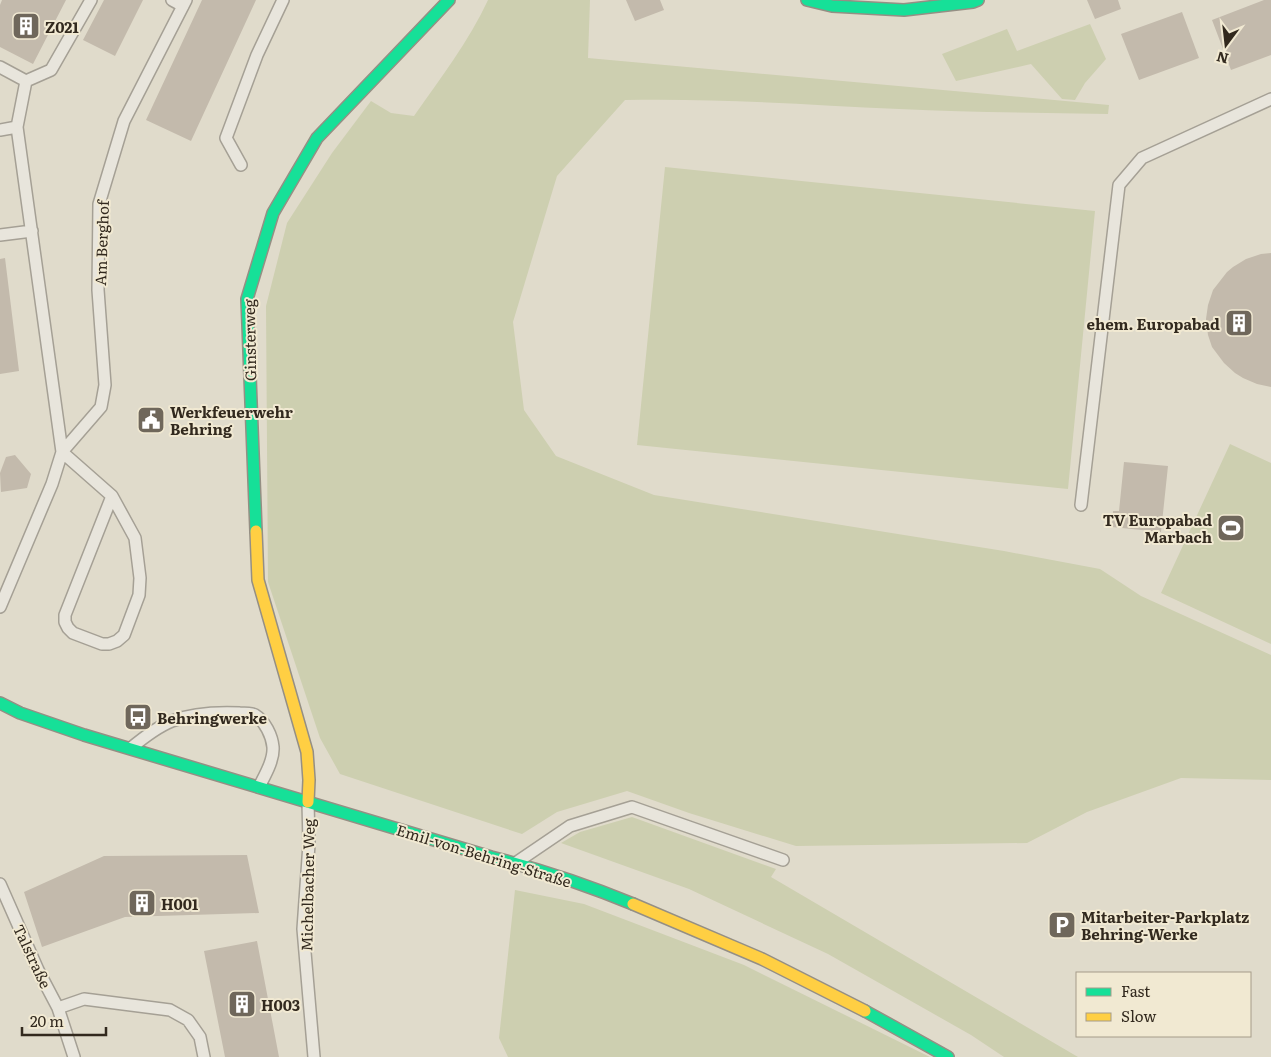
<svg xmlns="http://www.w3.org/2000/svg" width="1271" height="1057" font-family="Literata,serif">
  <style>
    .green { fill: #cdcfb0 }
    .building { fill: #c3baac }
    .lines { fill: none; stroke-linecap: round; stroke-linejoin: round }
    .lane-casing { stroke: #a5a095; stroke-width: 14 }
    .fast-casing { stroke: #958f84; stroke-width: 14 }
    .slow-casing { stroke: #958f84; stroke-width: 14 }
    .lane { stroke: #e8e5dc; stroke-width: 11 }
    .fast { stroke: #16e098; stroke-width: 11 }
    .slow { stroke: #ffcf43; stroke-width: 11 }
    .labels { text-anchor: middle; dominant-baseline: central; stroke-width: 4; stroke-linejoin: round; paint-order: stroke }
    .poi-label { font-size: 15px; font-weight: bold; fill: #32291e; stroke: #f1e9d2; text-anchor: start }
    .street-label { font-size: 15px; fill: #32291e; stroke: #f1e9d2 }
  </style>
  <rect width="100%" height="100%" fill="#e0dbcb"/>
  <!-- green -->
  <path class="green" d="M488 0H590L588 58 1109 105 1108 114C1038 113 968 112 899 109 808 105 717 98 625 100L557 176 513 322 524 410 556 456 654 495 1004 551 1100 569 1141 596 1271 655V780L1181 778 1087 812 1027 843 796 846 689 813 627 791 557 812 522 834 340 774 320 738 268 582 266 306 287 223 332 153 371 101 391 113 414 116C440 79 469 41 488 0Z
    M1090 24 1106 59 1085 83 1075 100 1062 99 1031 64 956 81 942 54 1007 29 1017 51Z
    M665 167 1095 211 1068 489 637 445Z
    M1230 444 1271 463V644L1161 593Z
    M632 817 776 869 771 877 1078 1057H1004L971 1035 828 954 689 889 561 843 580 832Z
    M515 890 584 904 744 965 930 1057H508L499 1038Z"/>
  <!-- building -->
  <path class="building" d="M2 0H66L33 64 0 47V5Z
    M104 0H143L115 56 83 40Z
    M202 0H256L191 141 146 120Z
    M626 0H660L664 10 635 21Z
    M1087 0H1118L1121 9 1095 19Z
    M1264 0H1271V55L1231 70 1212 20Z
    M1182 12 1199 58 1139 80 1121 34Z
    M1271 253V387L1257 384 1243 378 1235 373 1224 363 1212 347 1208 335 1206 319 1208 305 1213 290 1227 272 1233 267 1246 259 1261 254Z
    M5 258 19 371 0 374V259Z
    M15 455 31 474 27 488 1 492 0 473 6 457Z
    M1124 462 1168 466 1161 532 1112 527 1113 511H1119Z
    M247 855 259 913 125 917 42 947 24 892 104 856Z
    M257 941 279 1057H225L204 951Z"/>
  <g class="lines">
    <defs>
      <path id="lane" d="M172 0 183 6
        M0 67 26 81
        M26 81 51 70 91 0
        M0 130 17 127
        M241 165 226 138 257 55 283 0
        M0 235 32 231
        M112 496 65 615V622L68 628 73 633 102 644H109L117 641 124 635 139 595 140 578 135 538 112 496 62 452 101 407 105 385 98 290 99 204 124 121 186 0
        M1081 505 1119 185 1142 158 1271 99
        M0 607 52 484 62 452 17 127 26 81
        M131 748C143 738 157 727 172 721 193 713 218 712 240 713 245 713 251 713 255 715 265 721 272 736 273 747 274 760 265 775 259 787
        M308 802 309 844 303 929 314 1057
        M517 862 570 826 632 807 783 860
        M0 884 38 970 58 1008 74 1057
        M58 1008 84 999 170 1010 188 1020 200 1037 204 1057"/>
      <path id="fast" d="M807 0 832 6 904 10 973 2 978 0
        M256 531 247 299 273 213 317 138 449 0
        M0 703 20 713 84 735 491 857C539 869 587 885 633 904
        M865 1011 948 1057"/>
      <path id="slow" d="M256 531 258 580 307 752 309 780 308 802
        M633 904 762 959 865 1011"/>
    </defs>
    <!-- lane casing -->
    <use href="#lane" class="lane-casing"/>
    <!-- fast casing -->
    <use href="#fast" class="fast-casing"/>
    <!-- slow casing -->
    <use href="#slow" class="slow-casing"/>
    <!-- lane -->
    <use href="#lane" class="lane"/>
    <!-- fast -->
    <use href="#fast" class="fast"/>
    <!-- slow -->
    <use href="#slow" class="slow"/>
  </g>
  <!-- icons -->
  <defs>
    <symbol id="building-square" viewBox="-11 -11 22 22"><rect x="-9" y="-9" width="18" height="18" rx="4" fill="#6f675b" stroke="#f1e9d2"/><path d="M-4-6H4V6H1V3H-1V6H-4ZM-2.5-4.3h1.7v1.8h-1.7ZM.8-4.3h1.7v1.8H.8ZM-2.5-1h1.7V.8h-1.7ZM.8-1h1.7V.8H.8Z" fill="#fff"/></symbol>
    <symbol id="civic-square" viewBox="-11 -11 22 22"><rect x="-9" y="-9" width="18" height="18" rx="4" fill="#6f675b" stroke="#f1e9d2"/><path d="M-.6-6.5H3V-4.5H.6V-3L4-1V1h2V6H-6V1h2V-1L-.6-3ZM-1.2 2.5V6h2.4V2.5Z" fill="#fff"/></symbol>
    <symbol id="stadium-square" viewBox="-11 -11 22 22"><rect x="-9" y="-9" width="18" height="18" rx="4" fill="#6f675b" stroke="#f1e9d2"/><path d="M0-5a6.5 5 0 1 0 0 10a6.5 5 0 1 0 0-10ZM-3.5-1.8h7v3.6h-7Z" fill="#fff"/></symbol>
    <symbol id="bus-square" viewBox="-11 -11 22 22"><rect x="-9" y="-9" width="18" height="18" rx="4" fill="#6f675b" stroke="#f1e9d2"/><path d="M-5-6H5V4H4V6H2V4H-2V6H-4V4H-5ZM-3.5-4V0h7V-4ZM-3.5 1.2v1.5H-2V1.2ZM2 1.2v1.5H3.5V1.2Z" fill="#fff"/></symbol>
    <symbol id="parking-square" viewBox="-11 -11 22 22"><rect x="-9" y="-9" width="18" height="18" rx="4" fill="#6f675b" stroke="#f1e9d2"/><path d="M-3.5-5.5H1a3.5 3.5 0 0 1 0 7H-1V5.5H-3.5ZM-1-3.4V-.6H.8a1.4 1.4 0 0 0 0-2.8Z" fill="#fff"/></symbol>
  </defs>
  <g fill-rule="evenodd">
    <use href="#building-square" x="10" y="10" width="32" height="32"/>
    <use href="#building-square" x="1223" y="307" width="32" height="32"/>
    <use href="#civic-square" x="135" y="404" width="32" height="32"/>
    <use href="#stadium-square" x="1215" y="512" width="32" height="32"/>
    <use href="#bus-square" x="122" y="701" width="32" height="32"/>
    <use href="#building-square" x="126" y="887" width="32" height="32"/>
    <use href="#parking-square" x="1046" y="909" width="32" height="32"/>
    <use href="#building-square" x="226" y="988" width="32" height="32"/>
  </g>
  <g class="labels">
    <!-- poi labels -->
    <g class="poi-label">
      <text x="45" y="26">Z021</text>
      <text x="1220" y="323" text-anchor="end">ehem. Europabad</text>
      <text x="170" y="411">Werkfeuerwehr<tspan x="170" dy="17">Behring</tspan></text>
      <text x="1212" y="519" text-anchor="end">TV Europabad<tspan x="1212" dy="17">Marbach</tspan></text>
      <text x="157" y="717">Behringwerke</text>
      <text x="161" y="903">H001</text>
      <text x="1081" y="916">Mitarbeiter-Parkplatz<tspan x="1081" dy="17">Behring-Werke</tspan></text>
      <text x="261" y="1004">H003</text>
    </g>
    <!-- street labels -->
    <g class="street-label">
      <text transform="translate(101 243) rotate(-88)">Am Berghof</text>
      <text transform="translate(249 340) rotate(-91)">Ginsterweg</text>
      <text transform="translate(484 855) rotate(17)">Emil-von-Behring-Straße</text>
      <text transform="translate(307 885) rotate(-89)">Michelbacher Weg</text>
      <text transform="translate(33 956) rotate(65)">Talstraße</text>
    </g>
  </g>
  <!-- legend -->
  <rect x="1076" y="972" width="175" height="65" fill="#f1e9d2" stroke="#a59c8a"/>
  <rect x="1086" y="988" width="25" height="8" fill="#16e098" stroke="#a59c8a"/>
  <text x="1121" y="997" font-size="15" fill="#32291e">Fast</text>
  <rect x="1086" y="1013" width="25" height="8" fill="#ffcf43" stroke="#a59c8a"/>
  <text x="1121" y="1022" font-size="15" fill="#32291e">Slow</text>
  <!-- north arrow -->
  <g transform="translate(1226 45) rotate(195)" stroke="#f1e9d2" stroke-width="4" paint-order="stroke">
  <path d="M0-4L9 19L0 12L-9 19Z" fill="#32291e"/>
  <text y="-8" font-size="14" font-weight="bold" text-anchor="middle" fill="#32291e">N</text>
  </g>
  <!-- scale -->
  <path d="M22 1027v8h84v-8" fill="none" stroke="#32291e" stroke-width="2.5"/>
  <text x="30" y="1027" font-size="15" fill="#32291e" stroke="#f1e9d2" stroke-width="4" paint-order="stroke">20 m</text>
</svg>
